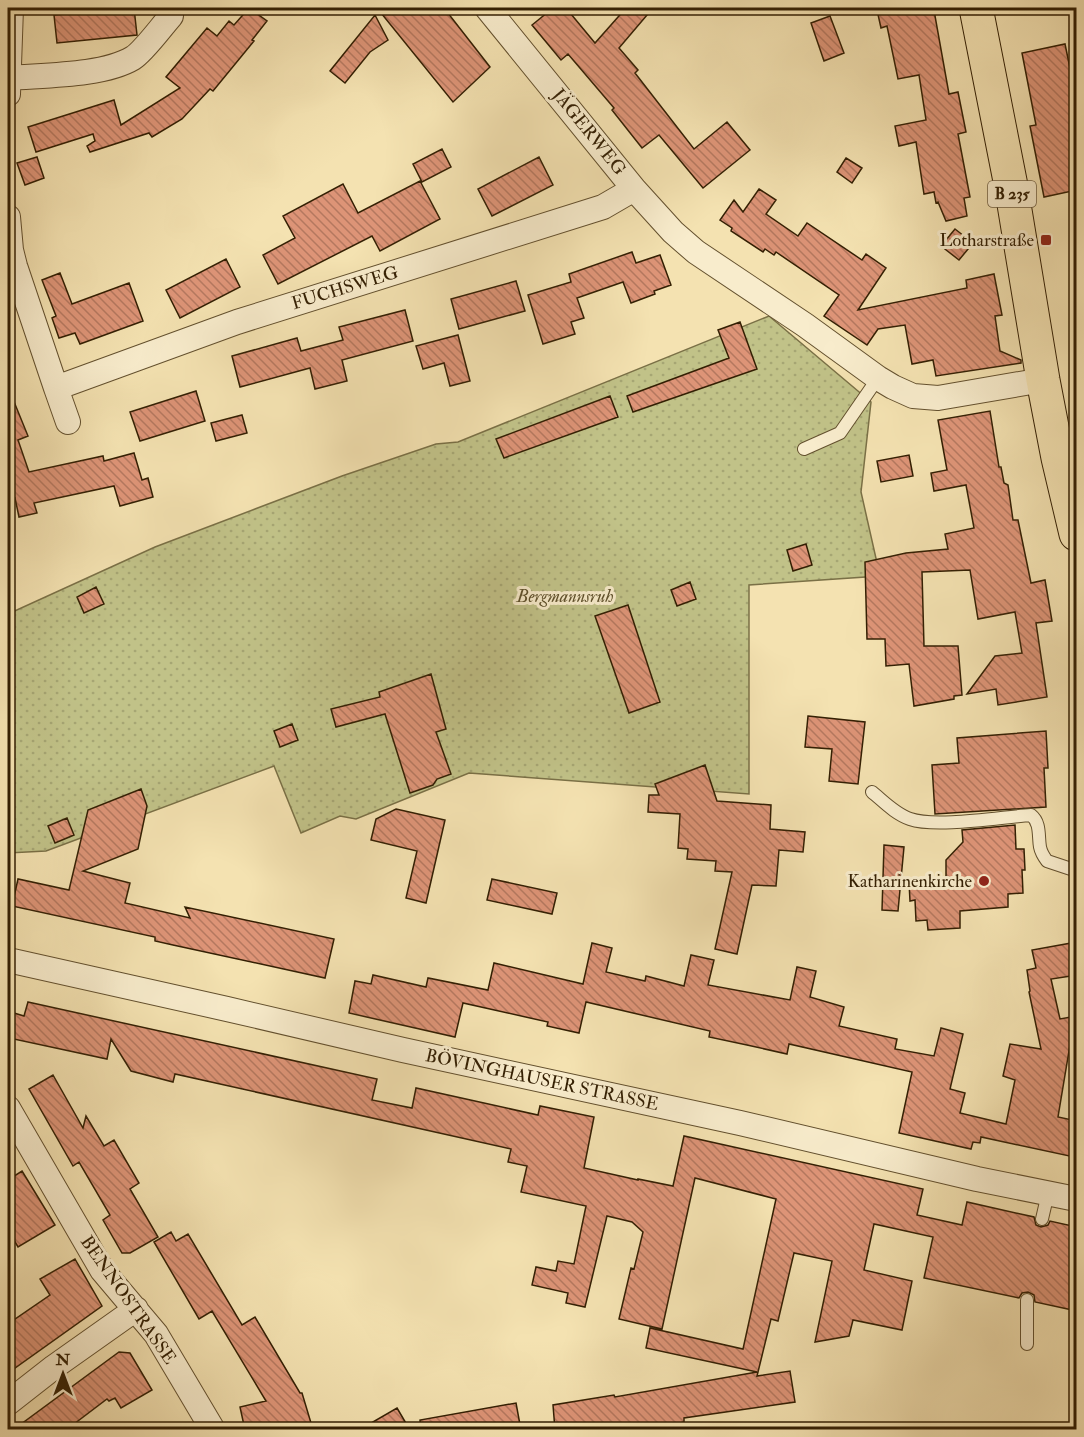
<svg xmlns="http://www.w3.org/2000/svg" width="1084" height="1437" font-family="'IM FELL Double Pica',serif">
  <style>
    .grass { fill: url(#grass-dots); stroke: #7a7046; stroke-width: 1.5 }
    .building { fill: url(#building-back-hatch); stroke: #331f03; stroke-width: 1.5 }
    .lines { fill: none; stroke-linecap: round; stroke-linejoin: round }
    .lane-casing { stroke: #63502e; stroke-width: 14 }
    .street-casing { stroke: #63502e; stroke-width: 26 }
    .primary-casing { stroke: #331f03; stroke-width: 35 }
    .lane { stroke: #f8eccc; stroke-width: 12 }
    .street { stroke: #f8eccc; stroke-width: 24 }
    .primary { stroke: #f4e2b1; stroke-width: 33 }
    .poi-dot { fill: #8f2418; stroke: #f8eccc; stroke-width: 2 }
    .labels { text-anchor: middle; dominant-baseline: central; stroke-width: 6; stroke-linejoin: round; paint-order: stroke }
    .shield { fill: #f8eccc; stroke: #6e5c3f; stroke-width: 1.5 }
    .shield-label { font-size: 16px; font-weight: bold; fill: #331f03 }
    .street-label { font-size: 18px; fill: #331f03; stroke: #f8eccc }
    .poi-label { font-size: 18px; fill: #331f03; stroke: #f8eccc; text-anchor: end }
    .park-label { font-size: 18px; font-style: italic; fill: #5e502b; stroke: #f8eccc }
  </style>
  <defs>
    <pattern id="grass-dots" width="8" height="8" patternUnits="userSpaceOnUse" patternTransform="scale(1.5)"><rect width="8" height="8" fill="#c1c288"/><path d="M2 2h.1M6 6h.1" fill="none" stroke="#a6a674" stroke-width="1.8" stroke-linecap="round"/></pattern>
    <pattern id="building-back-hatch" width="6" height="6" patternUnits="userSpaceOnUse" patternTransform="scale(1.5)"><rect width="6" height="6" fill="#dd9477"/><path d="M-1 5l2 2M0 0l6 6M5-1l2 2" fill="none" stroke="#b4785f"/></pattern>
  </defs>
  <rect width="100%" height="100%" fill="#f4e2b1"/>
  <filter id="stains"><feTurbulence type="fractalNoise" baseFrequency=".00333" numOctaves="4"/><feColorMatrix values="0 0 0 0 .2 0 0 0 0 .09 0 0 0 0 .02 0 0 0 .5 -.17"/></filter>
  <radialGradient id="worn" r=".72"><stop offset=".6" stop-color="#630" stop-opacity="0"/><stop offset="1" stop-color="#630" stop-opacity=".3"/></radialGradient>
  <!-- grass -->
  <path class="grass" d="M769 316 871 402 861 492 880 576 749 585V794L469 773 356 819 340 816 301 833 274 766 46 851 8 853V614L155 547 342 476 436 444 458 442Z"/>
  <!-- building -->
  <path class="building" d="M86 8H134L137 35 57 43 54 15 86 12Z
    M249 8 267 21 252 40 254 41 213 91 210 89 182 119 152 137 149 133 90 152 87 146 95 141 93 134 36 152 28 127 114 100 121 125 180 88 166 77 207 28 217 36 229 21 234 25Z
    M377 8H444L490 67 453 102Z
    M553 8H566L595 43 626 8H653L619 48 638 70 635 73 694 149 727 122 750 150 703 188 659 135 642 148 612 110 614 108 568 54 561 60 532 25Z
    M883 8H935V16L949 94 958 92 966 132 958 134 970 197 964 198 967 216 946 221 938 202 936 203 934 192 924 194 916 142 899 146 895 126 926 120 919 75 898 79 887 26 881 28 877 10Z
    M375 15 388 40 370 52 345 83 330 71Z
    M830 16 844 53 824 61 811 23Z
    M1065 44 1077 102V190L1044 197 1030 126 1036 125 1022 53Z
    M442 149 451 167 422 182 413 164Z
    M37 157 44 178 25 185 17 163Z
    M539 157 553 185 492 216 478 189Z
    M846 158 862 168 852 183 837 172Z
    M420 181 440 219 380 251 372 236 278 284 263 255 295 238 283 216 343 184 358 213Z
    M759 189 776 200 766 214 798 236 807 223 862 260 866 254 886 268 858 310 967 288 966 280 994 274 1002 315 995 316 1000 351 1021 360V363L936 376 933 360 912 364 905 325 878 329 867 345 824 316 839 295 776 252 774 255 765 249 763 252 731 231 732 228 720 220 734 200 743 212Z
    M955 229 973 243 959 260 941 246Z
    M632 252 636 263 660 255 671 285 654 291 655 294 631 303 623 282 577 298 584 318 571 322 575 334 543 344 528 295 571 282 569 274Z
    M226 259 240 287 180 318 166 290Z
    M60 273 72 304 129 283 143 321 80 344 75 333 59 338 52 318 56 316 42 280Z
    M516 281 525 311 459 329 451 299Z
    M405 310 413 341 342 360 347 381 315 389 310 368 240 387 232 356 297 338 301 351 343 340 339 327Z
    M740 322 757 369 633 412 627 396 729 358 718 330Z
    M458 335 470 381 450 386 444 363 423 369 416 346Z
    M8 387 28 436 18 440 29 472 103 456 104 461 134 453 142 480 148 478 153 497 120 506 114 486 34 503 37 513 19 517 15 498 8 503Z
    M196 391 205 421 140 441 130 412Z
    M610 396 618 417 504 458 496 439Z
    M990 411 999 467H1001L1004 483 1008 485 1013 520H1018L1031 583 1045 580 1052 621 1036 623 1047 697 998 705 996 689 967 694 995 656 1022 653 1015 612 978 619 970 570 922 572 924 646H958L962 695 954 696V699L914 706 909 664 886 666 885 639H867L865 562 906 553 948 549 945 534 974 528 966 485 934 491 931 473 947 470 938 420Z
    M242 415 247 433 216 441 211 423Z
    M909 455 913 476 881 482 877 461Z
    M806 544 812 565 793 571 787 550Z
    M690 582 696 599 677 606 671 590Z
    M96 587 104 604 84 613 77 597Z
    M628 605 660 702 629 713 595 616Z
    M431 674 446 729 436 732 451 774 437 779 433 785 410 793 385 714 336 727 331 709 380 697 379 692Z
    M808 716 865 722 858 784 829 781 832 749 805 747Z
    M292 724 298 740 280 747 274 731Z
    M1046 731 1048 768H1044L1046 807 935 814 932 765 959 763 957 738Z
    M705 765 717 801 771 805 770 829 805 832 803 852 779 850 776 886 752 885 737 954 715 949 732 872 715 871 716 861 687 859 688 849 678 848 680 814 648 812 649 795H659L655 784Z
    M141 789 147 806 138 849 83 871 130 883 125 903 190 918 185 907 334 939 325 978 173 945 155 941V937L12 906 18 879 69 890 88 810Z
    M396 809 445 820 426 903 406 898 417 851 371 840 376 819Z
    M67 818 74 835 55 843 48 826Z
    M1015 825 1016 849H1024L1025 870H1022L1023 893 1008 894V907L960 911V928L928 930 927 920 916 921 915 900 910 901 909 882 946 880V860L963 842 962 830Z
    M884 845 904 847 898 911 882 910Z
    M492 879 557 893 552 914 487 900Z
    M1077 942V975L1051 979 1060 1019 1077 1016V1043L1070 1045 1058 1117 1077 1121V1148L1074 1157 981 1137 980 1143 973 1142 971 1149 899 1133 912 1072 789 1044 787 1054 747 1045 709 1037 710 1031 586 1002 579 1033 547 1026 548 1022 463 1003 455 1037 349 1013 355 981 371 984 373 975 426 987 428 978 488 990 494 963 583 984 592 943 612 948 606 972 645 981 646 976 684 986 691 955 714 960 708 985 790 1000 797 967 816 971 810 997 844 1007 839 1026 897 1039 895 1049 934 1056 941 1028 963 1034 950 1089 965 1093 960 1113 1006 1124 1015 1080 1003 1076 1010 1044 1041 1049 1029 992 1030 991 1027 970 1036 968 1032 950Z
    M28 1002 377 1079 372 1100 412 1108 416 1088 538 1115 540 1106 594 1117 584 1168 638 1180V1179L673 1186 684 1136 923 1189 917 1215 962 1225 967 1202 1034 1217 1036 1225 1041 1227 1048 1225 1050 1221 1077 1227V1311L1035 1302 1034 1295 1028 1292 1022 1293 1019 1298 924 1278 933 1237 874 1224 864 1270 912 1281 902 1330 853 1320 849 1336 815 1342 832 1261 794 1253 778 1321 771 1319 757 1376 790 1371 795 1402 684 1418V1422L650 1430H555L553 1405 614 1395 615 1397 757 1372 646 1348 650 1328 743 1349 776 1199 695 1178 662 1329 619 1319 631 1268 634 1269 643 1232 632 1222 607 1216 585 1307 566 1303 568 1293 532 1285 536 1267 556 1271 558 1261 574 1264 586 1206 521 1192 527 1166 508 1162 511 1149 175 1074 173 1082 131 1071 111 1039 107 1059 9 1038 14 1013 24 1016Z
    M53 1075 83 1128 86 1116 104 1146 114 1140 139 1183 130 1189 158 1237 130 1253H122L103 1220 110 1215 79 1162 73 1166 29 1089Z
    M22 1171 55 1225 18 1247 8 1230V1180Z
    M171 1232 176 1241 188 1234 242 1325 255 1317 300 1393H302L311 1423 285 1430H245L240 1407 266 1401 212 1311 199 1319 154 1242Z
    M75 1259 102 1306 8 1373V1324L50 1295 40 1279Z
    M119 1352 130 1353 152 1390 121 1408 115 1398 109 1401 107 1399 66 1430H13Z
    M516 1403 521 1430H421L420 1420Z
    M397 1408 410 1430H359Z"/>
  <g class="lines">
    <defs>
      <path id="lane" d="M804 449 840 433 878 378
        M872 792C883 801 895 814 910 819 936 828 1001 817 1031 815 1041 823 1038 836 1040 847 1041 852 1044 857 1047 861L1071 869 1076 868
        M1042 1219 1048 1193
        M1027 1344V1300"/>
      <path id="street" d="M487 8 634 189 673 232 696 252 805 325 878 378 893 387 913 396 938 398 1043 380
        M9 78C44 75 103 76 133 58 144 51 162 26 171 16
        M8 94 11 8
        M8 217 11 250 15 266 56 388 237 322 603 207 634 189
        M56 388 68 422
        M8 960 227 1009 403 1050 740 1123 977 1179 1076 1199
        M8 1108 102 1270 156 1334 213 1430
        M8 1403 54 1367 136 1309"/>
      <path id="primary" d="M976 8 1011 186 1043 380 1058 458 1076 534"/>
    </defs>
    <!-- lane casing -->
    <use href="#lane" class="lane-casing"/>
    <!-- street casing -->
    <use href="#street" class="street-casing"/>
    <!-- primary casing -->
    <use href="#primary" class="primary-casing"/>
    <!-- lane -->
    <use href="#lane" class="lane"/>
    <!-- street -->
    <use href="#street" class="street"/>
    <!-- primary -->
    <use href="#primary" class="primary"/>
  </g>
  <!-- markers -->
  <g class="poi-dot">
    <rect x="1040" y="234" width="12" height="12" rx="3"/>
    <circle cx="984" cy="881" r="6"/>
  </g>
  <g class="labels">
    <!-- shield labels -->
    <rect class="shield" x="988" y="181" width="48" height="26" rx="4.5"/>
    <g class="shield-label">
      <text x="1012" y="194">B 235</text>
    </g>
    <!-- street labels -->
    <g class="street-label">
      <text transform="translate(589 132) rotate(51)">JÄGERWEG</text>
      <text transform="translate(345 288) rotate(-17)">FUCHSWEG</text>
      <text transform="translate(542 1080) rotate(12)">BÖVINGHAUSER STRASSE</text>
      <text transform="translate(128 1300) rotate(55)">BENNOSTRASSE</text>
    </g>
    <!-- poi labels -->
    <g class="poi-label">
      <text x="1034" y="240">Lotharstraße</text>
      <text x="972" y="881">Katharinenkirche</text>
    </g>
    <!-- park labels -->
    <g class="park-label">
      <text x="565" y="596">Bergmannsruh</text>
    </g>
  </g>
  <!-- margin -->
  <rect width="1084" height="1437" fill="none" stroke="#f4e2b1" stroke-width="30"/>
  <rect x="9" y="9" width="1066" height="1419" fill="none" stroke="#331f03" stroke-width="3"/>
  <rect x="15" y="15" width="1054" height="1407" fill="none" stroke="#331f03" stroke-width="1.5"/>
  <!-- north arrow -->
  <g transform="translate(63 1374)" stroke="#f8eccc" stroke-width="4.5" paint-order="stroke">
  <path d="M0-4.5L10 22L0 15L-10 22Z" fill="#331f03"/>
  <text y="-9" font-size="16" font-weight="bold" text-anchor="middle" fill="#331f03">N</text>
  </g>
  <rect width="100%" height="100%" filter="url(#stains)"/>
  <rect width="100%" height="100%" fill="url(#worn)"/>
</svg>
